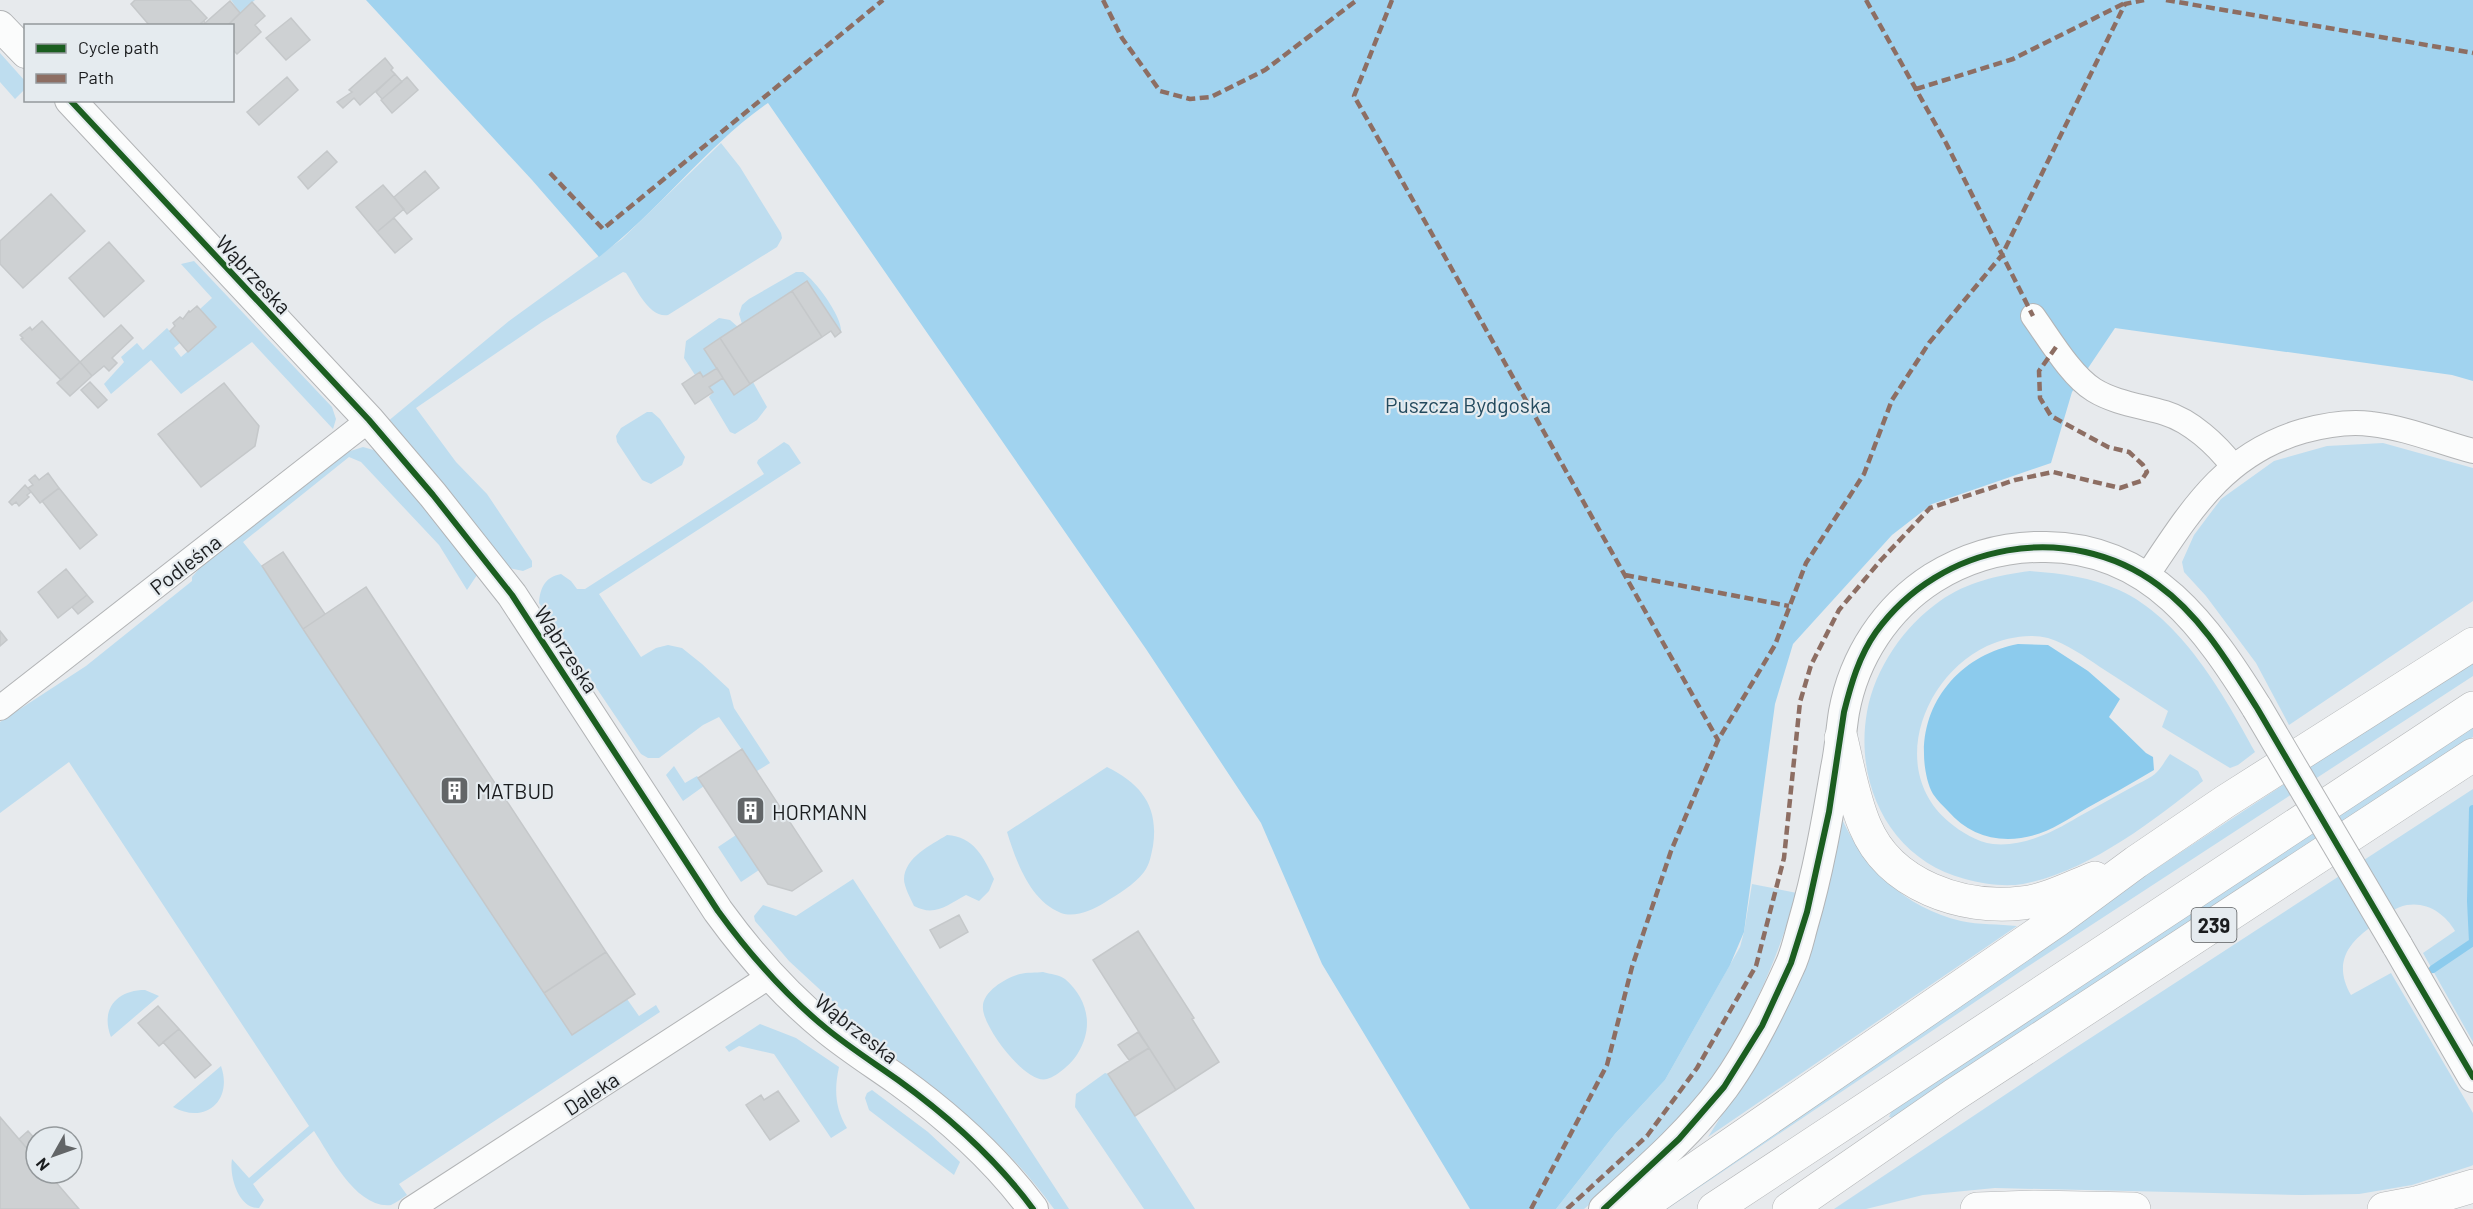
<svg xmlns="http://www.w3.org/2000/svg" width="2473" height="1209" font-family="Barlow,sans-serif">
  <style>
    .green { fill: #beddef }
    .forest { fill: #a1d3ef }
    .water { fill: #8ccbed }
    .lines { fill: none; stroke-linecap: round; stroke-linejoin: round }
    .stream { stroke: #8ccbed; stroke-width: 8 }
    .building { fill: #ced1d3; stroke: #c5c8ca; stroke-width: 1.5 }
    .minor-casing { stroke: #b2b4b6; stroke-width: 26 }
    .tertiary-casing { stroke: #b2b4b6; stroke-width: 32 }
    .primary-casing { stroke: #b2b4b6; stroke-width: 34 }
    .minor { stroke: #fbfcfc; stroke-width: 24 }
    .tertiary { stroke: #fbfcfc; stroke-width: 30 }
    .primary { stroke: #fbfcfc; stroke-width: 33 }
    .tertiary-bridge-casing { stroke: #b2b4b6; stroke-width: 32; stroke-linecap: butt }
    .tertiary-bridge { stroke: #fbfcfc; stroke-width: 30 }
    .quiet { stroke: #8d6e63; stroke-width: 4.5; stroke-dasharray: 9 4.5; stroke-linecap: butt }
    .cycleway-casing { stroke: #e5ebef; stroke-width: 10 }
    .cycleway { stroke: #1b5e20; stroke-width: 6 }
    .labels { text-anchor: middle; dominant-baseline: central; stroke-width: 4.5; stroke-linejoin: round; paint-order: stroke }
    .shield { fill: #e5ebef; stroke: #585b5d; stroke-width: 1.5 }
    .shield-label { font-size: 20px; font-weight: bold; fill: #1b1d1f }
    .street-label { font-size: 21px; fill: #1b1d1f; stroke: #e5ebef }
    .park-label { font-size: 21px; fill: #234a5e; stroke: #e5ebef }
    .poi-label { font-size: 21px; fill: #1b1d1f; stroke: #e5ebef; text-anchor: start }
  </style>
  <rect width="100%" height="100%" fill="#e7eaed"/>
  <!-- green -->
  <path class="green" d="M231 0H255L240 13Z
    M0 53 25 81V89L15 99 0 82Z
    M721 143 740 167 781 233 782 238 777 247 668 315C648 318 636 287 626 273L623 272 542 322 416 408 456 462 487 494 532 561V567L523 571 509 568 387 422 509 321 622 239Z
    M194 261 332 407 336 419 333 429 252 342 181 394 151 360 111 394 104 384 124 362 121 357 137 343 143 350 167 328 180 343 174 348 181 357 216 327 200 309 212 298 181 264Z
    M796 272H803C816 281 843 318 841 332L807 281 742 324 739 314 742 305 749 299Z
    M719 318 730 320 738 327 717 368 703 377 700 372 695 375 684 358 686 341Z
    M723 378 734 395 753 382 767 407 757 420 735 434 730 432 709 397 713 392 709 387Z
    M647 412H652L660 419 685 457 682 465 651 484 642 480 617 442 616 436 621 428Z
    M784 442 789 445 801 463 599 594 641 657 656 648 668 645 682 648 702 664 729 689 734 708 770 763 757 771 719 717 703 725 659 758H648L641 754 539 603C540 588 545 577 561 574L571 581 577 589H585L764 474 757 463 758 460Z
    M2383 443 2473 468V601L2289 725 2256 663 2206 596 2184 572 2182 562 2194 535 2221 499 2274 461 2327 446Z
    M363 447 377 451 479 572 467 590 439 545 361 462 349 457 243 542 262 566 572 1035 627 999 639 1016 656 1005 660 1012 399 1184 407 1195C402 1198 396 1203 391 1205 356 1209 330 1155 314 1131L253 1184 264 1200 259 1208C238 1209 229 1175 232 1159L249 1178 309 1126 69 762 0 813V722L86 666 192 581V577L208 558 341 454Z
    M2030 571C2061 573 2090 577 2119 590 2181 618 2224 695 2255 752L2238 765 2230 768 2162 727 2168 711C2145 696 2123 682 2100 667 2084 656 2067 644 2048 638 2028 633 2005 638 1987 646 1922 677 1888 771 1949 822 1961 832 1977 842 1993 844 2024 847 2053 832 2078 817 2097 807 2115 796 2134 786 2141 782 2151 778 2157 772 2162 767 2166 759 2170 754L2198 771 2203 781C2154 821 2087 872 2023 884 2005 887 1983 884 1965 879 1891 860 1854 785 1867 712 1875 668 1904 626 1940 601 1967 582 1998 575 2030 571Z
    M2473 660V676L2027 967 1667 1209H1658L2081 918Z
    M2473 724V737L1893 1118 1889 1117 1892 1110Z
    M674 766 685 783 697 776 704 786 683 801 666 775Z
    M1107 767C1141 784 1159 806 1153 846 1151 855 1150 864 1144 872 1134 885 1118 894 1104 903 1093 910 1075 918 1061 913 1030 901 1016 861 1007 832Z
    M2473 789V1042L2423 953 2455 931C2444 912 2423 899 2400 907 2392 910 2384 918 2377 923 2349 941 2332 962 2351 995L2391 973 2473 1113V1165L2471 1166 2412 1185 2359 1194 2302 1195 1995 1188 1923 1195 1866 1209H1834L2069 1052Z
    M1840 815C1863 867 1905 908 1961 921 1979 925 1999 924 2017 926L1708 1137 1744 1080Z
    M736 835 759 870 741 882 718 847Z
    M947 835C974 837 983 856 994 879L989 891 979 901 966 895C947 905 935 917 914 906 911 899 904 887 904 879 905 857 931 845 947 835Z
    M853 879 1069 1209H1054C995 1127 917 1075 838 1016L842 1010 789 961 755 921 754 916 763 905 796 916Z
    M1752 884 1797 893C1773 974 1735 1058 1677 1121 1651 1148 1622 1174 1595 1200L1584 1209H1556L1615 1134 1665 1080 1740 947 1744 932Z
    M1043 972C1050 974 1060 975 1065 979 1088 999 1094 1027 1078 1053 1073 1062 1058 1076 1047 1079 1026 1085 984 1028 983 1009 981 992 1006 978 1020 974 1027 972 1036 973 1043 972Z
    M145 990 159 996 111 1037C100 1009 117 990 145 990Z
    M760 1024 796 1038 839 1067C834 1090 835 1108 847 1128L831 1138 774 1054 739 1046 729 1052 725 1047Z
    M221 1066C233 1100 206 1125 173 1107Z
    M1105 1073 1108 1074 1195 1209H1144L1075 1107 1076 1094Z
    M872 1090 928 1132 960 1162 954 1175 869 1110 865 1098 867 1093Z"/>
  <!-- forest -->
  <path class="forest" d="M366 0H2473V381L2452 375 2115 328 2072 392 2051 463 1932 504 1892 535 1793 644 1775 704 1744 932 1730 965 1665 1080 1615 1134 1556 1209H1470L1322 964 1261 823 1146 649 768 103C706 146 659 211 599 257L532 180Z"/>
  <!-- water -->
  <path class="water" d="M2018 644 2048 645 2088 671 2120 699 2109 717 2146 753 2153 757 2154 770C2132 783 2109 796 2087 808 2066 820 2046 835 2021 838 1992 842 1967 833 1948 811 1943 806 1937 800 1933 794 1927 784 1924 766 1924 754 1923 698 1964 654 2018 644Z"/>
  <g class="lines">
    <!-- stream -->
    <path class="stream" d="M2473 809 2471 901 2473 942
      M2433 969 2473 942"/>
  </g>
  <!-- building -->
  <path class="building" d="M135 0H190L207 18 198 26H150L131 4Z
    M230 1 240 13 227 26H203L201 23 204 21 205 23Z
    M252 2 265 16 255 25 261 32 237 54 232 49V26H227Z
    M291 18 310 40 286 60 266 38Z
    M385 58 393 68 391 70 395 74 360 105 354 98 343 108 337 102 352 92 349 90Z
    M395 74 402 82 382 99 376 92Z
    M287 77 298 90 259 125 247 112Z
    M407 77 418 90 392 113 381 100Z
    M327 151 337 162 308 189 298 177Z
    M425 171 439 188 407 214 394 197Z
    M383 185 404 209 377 232 356 207Z
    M51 194 85 231 23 288 0 264V241Z
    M394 218 412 239 395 253 377 232Z
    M109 242 144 281 104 317 69 278Z
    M807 281 841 332 835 337 831 331 822 337 792 291Z
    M792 291 822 337 750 384 720 338Z
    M197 306 216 327 188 352 170 331 175 326 173 323 180 317 183 319 189 311 190 312Z
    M42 321 80 362 61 380 21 339 23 338 20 335 30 327 32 330Z
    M121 325 133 338 112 358 117 363 109 371 104 366 92 376 80 362Z
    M720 338 750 384 734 395 704 349Z
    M80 362 92 376 70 396 57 383Z
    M717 368 723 378 709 387 713 392 695 404 682 384 700 372 703 377Z
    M90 382 107 400 98 408 81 390Z
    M224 383 259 426 255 446 201 487 158 434Z
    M48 473 59 488 40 503 28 488 33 485 29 480 35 475 39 480Z
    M25 485 31 492 27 495 29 497 19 506 16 502 12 505 9 502Z
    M59 488 97 535 80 549 42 501Z
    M283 552 325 614 303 629 262 566Z
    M66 569 87 595 58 618 38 592Z
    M366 587 606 952 544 993 303 629Z
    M87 595 93 602 78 614 72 607Z
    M0 631 7 640 0 646Z
    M742 749 822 871 792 891 768 884 698 778Z
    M959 915 968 932 940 948 930 930Z
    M1138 931 1194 1018 1192 1019 1219 1062 1176 1090 1093 960Z
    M606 952 635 994 572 1035 544 993Z
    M158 1006 179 1029 159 1046 138 1023Z
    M179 1029 211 1065 195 1078 163 1042Z
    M1138 1032 1149 1048 1129 1060 1118 1045Z
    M1149 1048 1176 1090 1135 1116 1108 1074Z
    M778 1091 799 1121 770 1140 746 1105 761 1095 764 1100Z
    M0 1117 36 1159V1173H48L79 1209H0Z
    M28 1131 36 1140V1159L19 1139Z"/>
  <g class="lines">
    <defs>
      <path id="minor" d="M2033 316C2049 338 2071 376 2094 390 2115 403 2142 406 2165 413 2191 421 2216 444 2233 466
        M2146 577C2190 512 2223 454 2303 431 2325 425 2349 421 2371 424 2407 428 2439 442 2473 451
        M0 708 369 420
        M411 1209 770 976"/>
      <path id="tertiary" d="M0 26 26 53
        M70 100 369 420 433 495 512 595 718 911C750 955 785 995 827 1029 849 1047 874 1063 898 1080 948 1116 996 1159 1033 1209
        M2397 945 2473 1077
        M1604 1209C1646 1171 1690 1133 1724 1087 1750 1051 1771 1008 1789 968 1796 954 1799 938 1803 924 1818 873 1827 821 1836 768 1840 750 1841 730 1844 712 1854 657 1886 608 1933 578 1967 557 2006 546 2046 547 2152 548 2207 628 2257 708"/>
      <path id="primary" d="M1841 738C1848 767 1853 798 1865 826 1890 886 1963 910 2022 903 2048 900 2072 887 2095 878
        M1637 1209 2056 921 2136 862 2226 801 2473 644
        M1714 1209 2473 708
        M1789 1209 1954 1095 2473 755
        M1977 1209 2034 1207 2134 1209
        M2384 1209 2416 1203 2473 1186"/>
    </defs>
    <!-- minor casing -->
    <use href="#minor" class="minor-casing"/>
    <!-- tertiary casing -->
    <use href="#tertiary" class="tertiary-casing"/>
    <!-- primary casing -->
    <use href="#primary" class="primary-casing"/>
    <!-- minor -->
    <use href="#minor" class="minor"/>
    <!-- tertiary -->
    <use href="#tertiary" class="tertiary"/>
    <!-- primary -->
    <use href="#primary" class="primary"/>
    <defs>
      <path id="tertiary-bridge" d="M2257 708 2397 945"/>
    </defs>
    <!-- tertiary-bridge casing -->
    <use href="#tertiary-bridge" class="tertiary-bridge-casing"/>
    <!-- tertiary-bridge -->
    <use href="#tertiary-bridge" class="tertiary-bridge"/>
    <!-- quiet -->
    <path class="quiet" d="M1103 0 1122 38 1160 91 1190 99 1211 97 1265 70 1357 0
      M1392 0 1354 96 1718 740
      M1866 0 1946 143 2033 316
      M2166 0 2473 53
      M1916 89 2013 59 2125 3
      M550 173 603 229 883 0
      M1625 575 1789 606
      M1531 1209 1607 1065 1632 967 1671 851 1718 740 1775 645 1806 563 1864 474 1892 400 1929 343 2002 255 2125 4 2144 0
      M1567 1209 1647 1136 1697 1068 1756 966 1784 858 1800 702 1811 665 1839 610 1881 560 1930 508 2015 480 2053 472 2120 488 2141 481 2147 472 2143 465 2129 452 2108 447 2051 416 2040 398 2039 371 2056 347"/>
    <defs>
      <path id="cycleway" d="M70 100 369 420 433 495 512 595 718 911C750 955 785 995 827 1029 849 1047 874 1063 898 1080 948 1116 996 1159 1033 1209
        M1604 1209 1679 1139 1724 1087 1762 1026 1791 963 1807 912 1829 812 1844 712C1851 684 1859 656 1876 632 1940 543 2069 519 2158 585 2201 616 2229 664 2257 708L2473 1077"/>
    </defs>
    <!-- cycleway casing -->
    <use href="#cycleway" class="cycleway-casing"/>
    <!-- cycleway -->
    <use href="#cycleway" class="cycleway"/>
  </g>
  <!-- icons -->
  <defs>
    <symbol id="building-square" viewBox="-11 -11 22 22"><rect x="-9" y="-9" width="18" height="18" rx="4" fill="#626567" stroke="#e5ebef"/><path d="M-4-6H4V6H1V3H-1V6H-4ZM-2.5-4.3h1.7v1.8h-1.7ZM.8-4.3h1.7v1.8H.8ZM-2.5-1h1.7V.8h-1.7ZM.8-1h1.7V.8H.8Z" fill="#fff"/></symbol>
  </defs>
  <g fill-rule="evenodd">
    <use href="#building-square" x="438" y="774" width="33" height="33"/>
    <use href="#building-square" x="734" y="794" width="33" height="33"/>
  </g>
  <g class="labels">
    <!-- shield labels -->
    <rect class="shield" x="2191.5" y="908" width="45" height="34" rx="4.5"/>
    <g class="shield-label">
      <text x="2214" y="925">239</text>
    </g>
    <!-- street labels -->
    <g class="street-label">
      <text transform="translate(254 274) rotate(47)">Wąbrzeska</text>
      <text transform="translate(185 564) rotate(-38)">Podleśna</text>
      <text transform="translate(567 649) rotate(57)">Wąbrzeska</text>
      <text transform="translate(857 1028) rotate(38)">Wąbrzeska</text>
      <text transform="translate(591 1093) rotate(-33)">Daleka</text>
    </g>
    <!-- park labels -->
    <g class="park-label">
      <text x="1468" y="404">Puszcza Bydgoska</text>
    </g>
    <!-- poi labels -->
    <g class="poi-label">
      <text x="476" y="790">MATBUD</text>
      <text x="772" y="811">HORMANN</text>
    </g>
  </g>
  <!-- legend -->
  <rect x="24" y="24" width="210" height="78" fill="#e5ebef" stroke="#94999c" stroke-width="1.5"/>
  <rect x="36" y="44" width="30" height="9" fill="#1b5e20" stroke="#94999c" stroke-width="1.5"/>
  <text x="78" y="54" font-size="18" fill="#1b1d1f">Cycle path</text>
  <rect x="36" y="74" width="30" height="9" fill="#8d6e63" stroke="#94999c" stroke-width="1.5"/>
  <text x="78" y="84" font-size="18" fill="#1b1d1f">Path</text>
  <!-- north arrow -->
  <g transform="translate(54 1155) rotate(230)"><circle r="28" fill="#e5ebef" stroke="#94999c" stroke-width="1.5"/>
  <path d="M0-4.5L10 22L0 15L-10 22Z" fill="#626567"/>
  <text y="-9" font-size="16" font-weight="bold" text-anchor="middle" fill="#1b1d1f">N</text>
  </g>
</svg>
